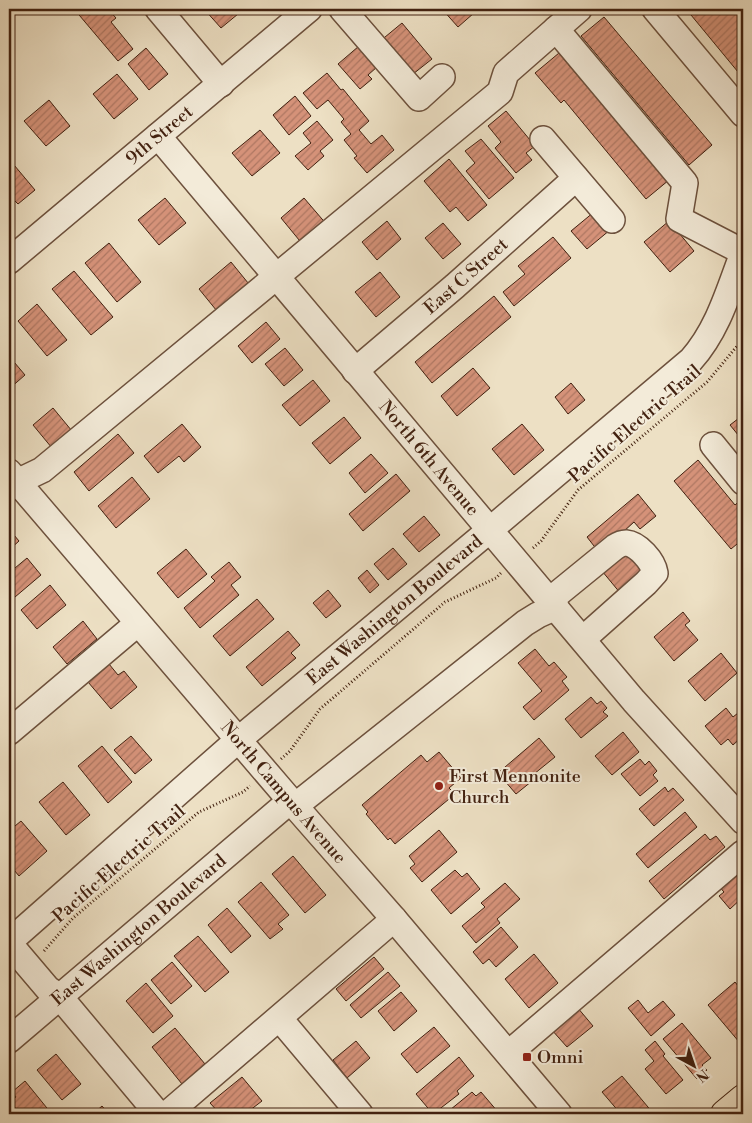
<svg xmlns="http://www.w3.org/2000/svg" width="752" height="1123" font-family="'Libre Bodoni',serif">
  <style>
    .building { fill: url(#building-hatch); stroke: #422110 }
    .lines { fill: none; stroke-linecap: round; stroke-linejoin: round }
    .minor-casing { stroke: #6d513d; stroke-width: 28 }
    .major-casing { stroke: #422110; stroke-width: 30 }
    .path { stroke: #422110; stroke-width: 3; stroke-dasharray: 1 2.5; stroke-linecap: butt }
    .minor { stroke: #f3ebd9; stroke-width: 25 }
    .major { stroke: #ede0c4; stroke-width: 28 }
    .poi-dot { fill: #8f2418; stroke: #f3ebd9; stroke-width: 2 }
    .labels { text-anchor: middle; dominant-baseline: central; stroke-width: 4; stroke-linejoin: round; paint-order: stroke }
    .street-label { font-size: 18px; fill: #422110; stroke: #f3ebd9 }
    .poi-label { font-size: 18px; fill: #422110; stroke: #f3ebd9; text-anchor: start }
  </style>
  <defs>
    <pattern id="building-hatch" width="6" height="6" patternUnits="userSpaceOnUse" patternTransform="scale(1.25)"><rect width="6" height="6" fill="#d59279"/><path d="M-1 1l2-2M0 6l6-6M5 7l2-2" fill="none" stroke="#ae7762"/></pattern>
  </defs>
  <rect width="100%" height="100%" fill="#ede0c4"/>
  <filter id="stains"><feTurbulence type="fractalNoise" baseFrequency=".004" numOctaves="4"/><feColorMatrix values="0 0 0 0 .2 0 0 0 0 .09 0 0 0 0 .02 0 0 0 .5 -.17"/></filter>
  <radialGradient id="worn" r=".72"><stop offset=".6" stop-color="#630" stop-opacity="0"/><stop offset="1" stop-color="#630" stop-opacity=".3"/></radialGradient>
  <!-- building -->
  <path class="building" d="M74 9H108L116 18 111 22 133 49 118 61Z
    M204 9H234L238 14 221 28Z
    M442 9H471L474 13 458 27Z
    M699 9H743V78L691 15Z
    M604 17 712 145 689 165 581 36Z
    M402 23 432 59 408 78 379 42Z
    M359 46 377 67 368 75 372 79 360 89 338 64Z
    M146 48 168 74 149 90 128 64Z
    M559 53 583 82 586 80 669 180 646 199 564 100 561 103 535 73Z
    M327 73 341 90 343 89 369 121 359 130 371 144 382 135 394 150 367 173 354 158 357 156 344 140 351 134 341 122 344 119 328 100 317 109 303 93Z
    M117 74 138 99 114 119 93 94Z
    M295 96 311 116 289 135 273 115Z
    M49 100 70 126 46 146 24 121Z
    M506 111 535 146 526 153 532 160 516 173 495 148 501 142 488 126Z
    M317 121 333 140 320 151 324 156 308 170 295 156 311 143 303 133Z
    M260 130 280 153 252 176 232 153Z
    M481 139 514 178 489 199 466 171 475 163 465 151Z
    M9 159 35 190 18 204 9 195Z
    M449 159 487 205 468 221 456 207 450 212 424 181Z
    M165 198 186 223 159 245 138 220Z
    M304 198 328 226 304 246 281 218Z
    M594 212 610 230 587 249 571 231Z
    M387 221 401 239 377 260 362 242Z
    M669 221 694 251 670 272 644 242Z
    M443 223 461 244 443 259 425 238Z
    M553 237 571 258 514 306 503 292 525 274 518 266Z
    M109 243 141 282 117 302 85 263Z
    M231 262 253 289 221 316 199 289Z
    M74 271 113 317 91 335 52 289Z
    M380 272 400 297 376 317 355 292Z
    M494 296 511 317 432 383 415 362Z
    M37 304 67 340 47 356 18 321Z
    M266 322 280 339 252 363 238 346Z
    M285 348 303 370 284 386 265 364Z
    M9 356 25 375 9 389Z
    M473 368 490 388 457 416 441 396Z
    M313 380 330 401 300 426 282 405Z
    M571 383 585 400 568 414 555 397Z
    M53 408 72 431 52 448 33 425Z
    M743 415V441L730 425Z
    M344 417 361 438 330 464 312 443Z
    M182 424 201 447 184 462 179 456 158 473 144 456Z
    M522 424 544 450 514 475 492 449Z
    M118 434 134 453 89 491 74 472Z
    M371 454 388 473 365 493 349 473Z
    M698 460 735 505 743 498V539L731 549 674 481Z
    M396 474 410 491 363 531 349 514Z
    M132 477 150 499 116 528 98 506Z
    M638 494 656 516 640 529 634 522 622 533 601 555 587 537Z
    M424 516 440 535 419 552 403 534Z
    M9 529 19 541 9 550Z
    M393 548 407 564 388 580 374 564Z
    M629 548 648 571 621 594 602 571Z
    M186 549 207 574 178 598 157 573Z
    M27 558 41 575 15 597 9 590V573Z
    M229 562 241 577 231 585 239 595 200 628 184 608 215 581 211 577Z
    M367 570 379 585 370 593 358 578Z
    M50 585 66 605 37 629 21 610Z
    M328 590 341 606 326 618 313 603Z
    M257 599 274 619 230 656 213 636Z
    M683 612 690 621 685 625 698 640 674 661 654 637Z
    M83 621 97 639 67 664 53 647Z
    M288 631 300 645 291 653 296 658 262 686 246 667Z
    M535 649 549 666 554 662 567 677 562 681 569 690 534 720 523 707 542 691 518 663Z
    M721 653 737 673 705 701 688 681Z
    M109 664 118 675 124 671 137 687 111 709 88 682Z
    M591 697 597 704 601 701 607 708 603 712 608 716 581 738 565 719Z
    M726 708 733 717 743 709V736L733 745 728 739 721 745 705 726Z
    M623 732 639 752 612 775 595 756Z
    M131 736 152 760 135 774 114 750Z
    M539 738 555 757 534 774 537 777 516 794 498 773Z
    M102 746 132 782 108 803 78 766Z
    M439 752 461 778 449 788 455 794 395 844 390 838 388 840 366 814 368 812 362 805 421 755 427 762Z
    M640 759 645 765 649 761 657 771 653 775 658 781 640 796 621 774Z
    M63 782 90 815 66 835 39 802Z
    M665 787 668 792 673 788 684 800 654 826 639 809Z
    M685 812 697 827 648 868 636 854Z
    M21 821 47 851 19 876 9 864V831Z
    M439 830 457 852 422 882 410 868 415 864 409 856Z
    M705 834 710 840 716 836 725 847 664 899 649 881Z
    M293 856 326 895 305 913 272 874Z
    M734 868 742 877 743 875V897L730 909 719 896 724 892 716 883Z
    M455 870 462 877 467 873 480 889 451 914 431 890Z
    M261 882 289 915 278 924 283 929 270 939 238 902Z
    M505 883 520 899 497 919 500 923 476 943 462 926 485 907 481 903Z
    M227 908 251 936 231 953 208 925Z
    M501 927 518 947 496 967 489 959 483 964 473 952Z
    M198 936 229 972 205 992 174 956Z
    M534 954 558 983 529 1008 505 979Z
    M374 957 384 969 346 1001 336 989Z
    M172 962 192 986 171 1004 151 980Z
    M388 972 400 986 361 1018 350 1005Z
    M735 982 743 992V1040L740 1043 708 1005Z
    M146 983 173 1016 153 1033 126 1001Z
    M401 992 417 1011 394 1031 378 1011Z
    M638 1000 648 1013 663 1001 675 1015 651 1036 628 1008Z
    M577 1007 593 1026 567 1047 551 1029Z
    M682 1023 711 1058 702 1065 707 1070 697 1079 663 1039Z
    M434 1027 450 1046 417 1073 401 1054Z
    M175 1028 205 1064 182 1084 152 1047Z
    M356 1041 370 1058 347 1078 333 1060Z
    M655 1041 665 1054 663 1056 683 1080 666 1094 645 1069 654 1061 645 1050Z
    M56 1054 81 1084 62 1100 37 1070Z
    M459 1057 474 1076 457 1091 459 1094 433 1114 416 1094Z
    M622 1076 653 1113 652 1114H619L620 1113 602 1092Z
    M242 1077 262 1101 245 1114H220L210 1103Z
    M25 1081 51 1113 49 1114H21L10 1102 16 1097 12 1092Z
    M472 1092 476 1096 481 1092 498 1112 496 1114H445Z
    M102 1106 109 1114H93Z"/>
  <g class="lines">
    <defs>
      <g id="minor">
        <path d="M158 9 221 84"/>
        <path d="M342 9 419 98 442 77"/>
        <path d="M655 9 743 114"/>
        <path d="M556 29 685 183 679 219 743 252"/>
        <path id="s1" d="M158 136 634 701 743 821"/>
        <path d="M543 139 612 220"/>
        <path id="s2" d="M9 261 309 9"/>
        <path id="s3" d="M355 371 455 286 576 178"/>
        <path d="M713 445 743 482"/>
        <path id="s4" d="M9 472 295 806 394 919 559 1114"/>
        <path d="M9 488 17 482 42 470 500 92 506 73 579 9"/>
        <path d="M550 600 615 547C618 545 622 543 626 543 638 544 653 561 655 573L646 583 583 639"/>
        <path d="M9 732 138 623"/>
        <path d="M295 806 525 623 538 615 556 607"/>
        <path id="s5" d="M9 942 238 740 491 529 691 360C718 330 729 290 743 253"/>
        <path d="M9 943 48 989 60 997 158 1114"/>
        <path d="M280 1019 360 1114"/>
        <path id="s6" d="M9 1040 290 801"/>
        <path d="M509 1053 743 853"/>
        <path d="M167 1114 394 919"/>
      </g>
      <path id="major" d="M725 1114 743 1099"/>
    </defs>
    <!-- minor casing -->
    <use href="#minor" class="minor-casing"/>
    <!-- major casing -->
    <use href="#major" class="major-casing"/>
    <!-- path -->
    <path class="path" d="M533 548 541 541 578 490 707 382 738 345 743 342
      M281 759 290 751 320 709 445 602 496 578 501 573
      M44 951 73 918 199 812 243 792 250 786"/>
    <!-- minor -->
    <use href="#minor" class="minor"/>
    <!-- major -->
    <use href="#major" class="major"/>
  </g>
  <!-- markers -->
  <g class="poi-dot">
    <circle cx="439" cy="786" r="5"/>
    <rect x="522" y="1052" width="10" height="10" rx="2.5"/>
  </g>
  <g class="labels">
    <!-- street labels -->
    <g class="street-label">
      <text stroke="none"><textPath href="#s2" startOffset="196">9th Street</textPath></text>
      <text stroke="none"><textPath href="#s3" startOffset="146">East C Street</textPath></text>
      <text transform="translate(635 424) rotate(-41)">Pacific Electric Trail</text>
      <text stroke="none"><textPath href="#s1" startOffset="421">North 6th Avenue</textPath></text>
      <text stroke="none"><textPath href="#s5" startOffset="509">East Washington Boulevard</textPath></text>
      <text stroke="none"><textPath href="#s4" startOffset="422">North Campus Avenue</textPath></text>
      <text transform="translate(119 864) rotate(-41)">Pacific Electric Trail</text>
      <text stroke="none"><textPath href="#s6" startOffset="170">East Washington Boulevard</textPath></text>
    </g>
    <!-- poi labels -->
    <g class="poi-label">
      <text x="449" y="776">First Mennonite<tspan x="449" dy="21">Church</tspan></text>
      <text x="537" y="1057">Omni</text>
    </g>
  </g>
  <!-- margin -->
  <rect width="752" height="1123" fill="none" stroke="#ede0c4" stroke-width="30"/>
  <rect x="10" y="10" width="732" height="1103" fill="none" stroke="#422110" stroke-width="2.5"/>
  <rect x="15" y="15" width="722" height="1093" fill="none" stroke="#422110"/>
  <!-- north arrow -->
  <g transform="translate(694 1066) rotate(140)" stroke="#f3ebd9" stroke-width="4" paint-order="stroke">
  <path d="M0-4L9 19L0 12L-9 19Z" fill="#422110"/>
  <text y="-8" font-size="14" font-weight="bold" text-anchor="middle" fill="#422110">N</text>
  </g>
  <rect width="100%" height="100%" filter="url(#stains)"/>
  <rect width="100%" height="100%" fill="url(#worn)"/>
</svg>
